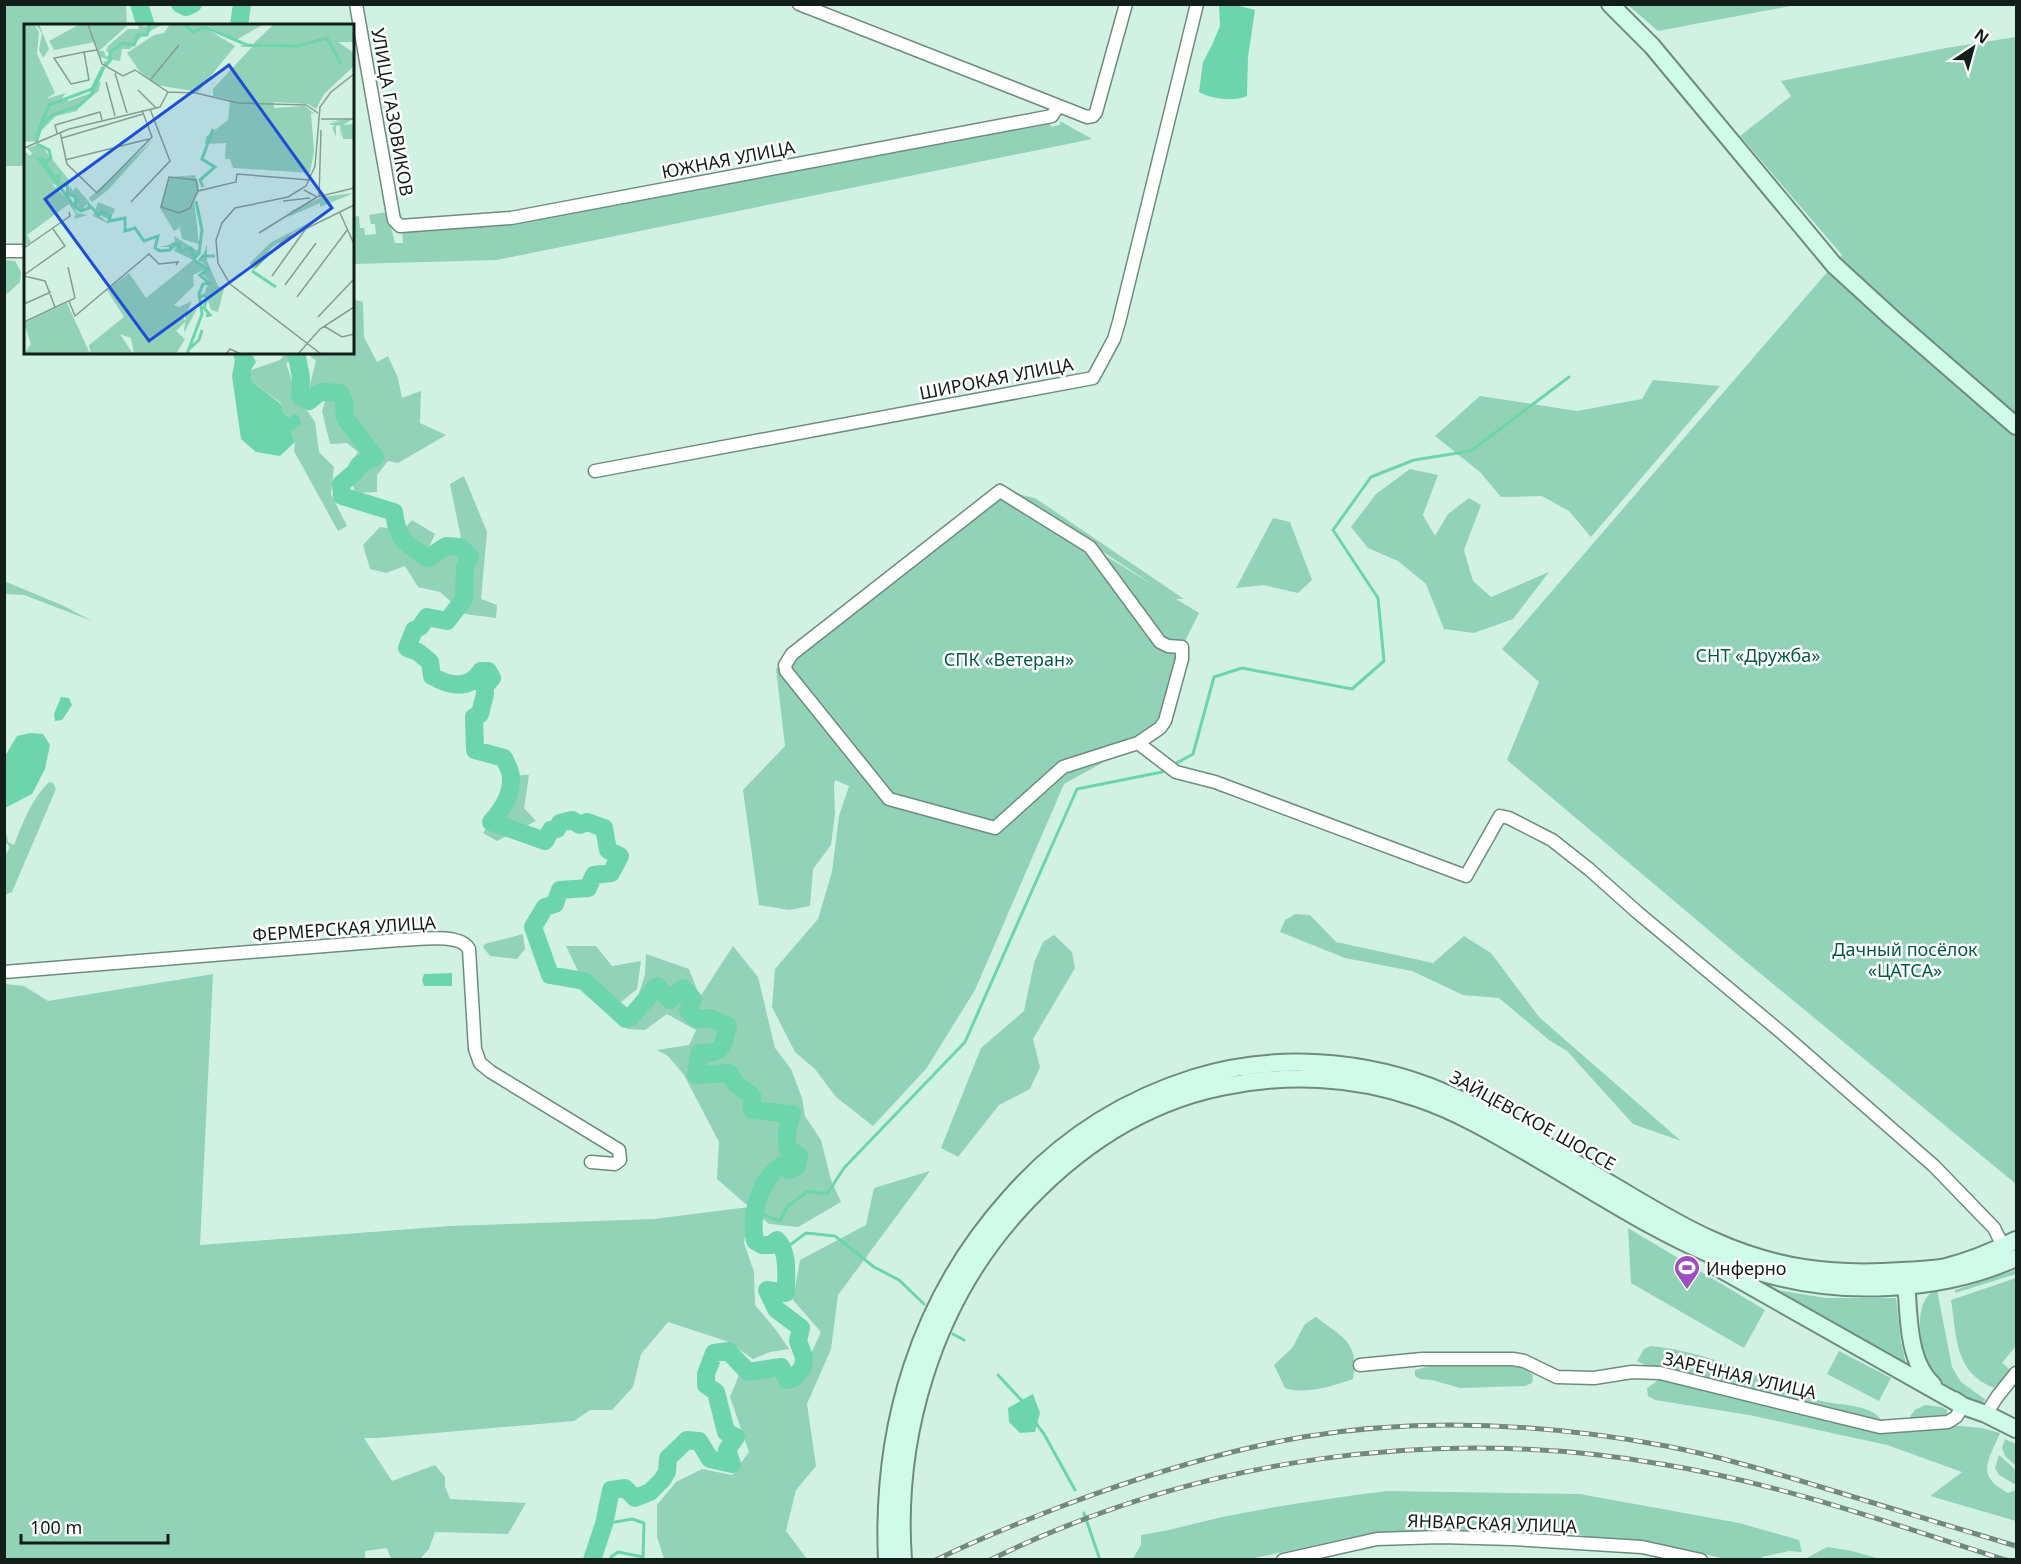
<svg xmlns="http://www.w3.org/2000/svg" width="2021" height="1564" font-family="'Noto Sans',sans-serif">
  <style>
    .green { fill: #92d2b6 }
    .water { fill: #6dd5ac }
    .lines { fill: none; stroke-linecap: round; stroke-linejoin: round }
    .stream { stroke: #6dd5ac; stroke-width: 3 }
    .river { stroke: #6dd5ac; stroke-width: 18 }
    .street-casing { stroke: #6e8c7e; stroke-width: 15 }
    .secondary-casing { stroke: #6e8c7e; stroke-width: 20 }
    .street { stroke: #fff; stroke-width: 12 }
    .secondary { stroke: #d0fbeb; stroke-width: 16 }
    .rail-casing { stroke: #72897e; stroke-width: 5 }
    .rail { stroke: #fff; stroke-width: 3; stroke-dasharray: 9; stroke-linecap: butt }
    .labels { text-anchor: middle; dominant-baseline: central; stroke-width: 5; stroke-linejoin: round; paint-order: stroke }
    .street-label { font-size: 18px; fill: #121e19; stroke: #fff }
    .park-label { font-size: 18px; fill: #035c42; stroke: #fff }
    .poi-label { font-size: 18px; fill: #121e19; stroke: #fff; text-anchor: start }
    .inset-river { fill: none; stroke: #6dd5ac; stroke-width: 3 }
    .inset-road { fill: none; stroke: #859d92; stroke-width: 1.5 }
    .view { fill: #1d4ed8; fill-opacity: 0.15; stroke: #1d4ed8; stroke-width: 3 }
    .inset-edge { fill: none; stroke: #121e19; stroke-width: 3 }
  </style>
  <rect width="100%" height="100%" fill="#d1f2e2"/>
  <!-- green -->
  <path class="green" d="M4 5H126L127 25 26 26 25 166H5Z
    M1628 5H1796L1658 31Z
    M2016 37V1184L1744 960 1507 760 1539 682 1502 649 1842 255 1740 136 1791 96 1781 81 1946 48Z
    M1060 121 1092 139 497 260 353 264V217L359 216 360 228H364L365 235 376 234 375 224H371L369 215 387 212 395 243H403L402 231 500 226 1050 123 1051 127 1060 125Z
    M4 260 15 261 21 272 20 282 7 294H5Z
    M353 299 363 302 364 337 377 362 388 356 398 378 402 398 421 391 420 423 446 435 398 463 388 461 377 475V492L356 493 346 470 358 452 347 443 330 444 322 411 330 385 309 388 316 361 307 353 286 363 297 396 315 422 319 452 334 467 331 494 347 526 338 531 294 451 295 442 291 432 297 426 290 417 284 414 281 403 251 381V370L280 360 286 353 352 352Z
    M1653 380 1720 386 1591 537 1569 511 1542 496 1501 497 1480 472 1435 436 1480 396 1577 411 1642 399Z
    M1410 469 1438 475 1423 515 1435 536 1448 514 1469 498 1481 505 1464 550 1473 581 1491 597 1549 572 1513 619 1474 633 1444 629 1426 584 1398 561 1368 548 1351 527 1376 494Z
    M464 476 487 532 481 599 497 605 496 618 465 614 440 592 418 587 405 566 386 573 370 569 363 545 380 527 403 530 412 520 435 534 429 547 461 538 450 484Z
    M1000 491 1158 588 1025 501 1018 494 1035 498 1184 599H1176L1199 613 1182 647 1165 721 1138 743 1064 784 975 990 926 1069 873 1126 836 1097 815 1069 795 1052 772 1007 775 969 818 919 832 872 839 816 849 786 835 780 834 787 835 814 831 845 813 869 810 906 789 910 759 905 743 790 785 746 776 669 792 654Z
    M1273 518 1290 522 1312 580 1298 593 1264 585 1236 588Z
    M4 581 64 606 92 621 24 595 5 594Z
    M521 775H529L524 808 536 821 497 841 483 833Z
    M49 782 53 783 56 789 12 892 5 895V856L10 847 5 842V834L7 835 8 842 14 845C23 822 31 800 49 782Z
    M1295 914 1310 915 1336 942 1433 963 1464 936 1491 953 1539 1017 1681 1141 1633 1124 1567 1051 1549 1040 1499 998 1463 995 1412 971 1345 958 1280 932 1285 920Z
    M523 934 525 949 517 959 490 956 483 947 485 944Z
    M1054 935 1072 952 1075 968 1033 1039 1040 1067 1030 1089 999 1105 958 1157 941 1148 981 1048 1024 1011 1034 963 1043 942Z
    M566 946H596L612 966 641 961 637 989 621 1002 578 971Z
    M733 946 758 977 775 1048 791 1069 802 1098 805 1116 821 1140 831 1180 841 1202 798 1227 769 1224 750 1208 744 1243 754 1272 755 1305 776 1330 789 1349 770 1352 753 1359 729 1342 668 1322 641 1354 633 1387 612 1410H590L574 1421 377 1438H364L392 1481 435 1465 445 1477V1486L450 1499 526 1503 508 1534 435 1532 429 1549 420 1559H391L387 1548 365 1551V1560L5 1559V984L24 986 48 1001 213 974 200 1245 450 1226 654 1219 749 1207 717 1179 719 1142 684 1075 668 1056 657 1050 689 1045 696 1030 667 1014 645 1030 627 1029 645 975 646 954 689 969 700 997Z
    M930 1171 838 1295 831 1349 807 1404 816 1466 796 1490 786 1531 807 1559H664L657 1537V1505L676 1482 702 1469 732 1475 749 1452 730 1397 741 1370 787 1380C805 1374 813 1348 821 1332L793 1300 800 1260 866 1225 874 1188Z
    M1628 1228 1765 1310 1744 1348 1631 1283Z
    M2016 1270V1274L1955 1293V1290Z
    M2016 1278V1346L2002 1363 2012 1371 1994 1388C1954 1372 1957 1337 1951 1300Z
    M1776 1290 1826 1298H1896L1901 1342 1906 1364Z
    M1937 1290 1952 1367 1961 1382 1986 1400 1980 1403C1959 1401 1936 1379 1927 1361 1919 1343 1913 1297 1937 1290Z
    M1316 1317C1341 1337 1360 1341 1353 1379 1333 1386 1305 1395 1285 1388L1274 1365 1292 1348 1305 1324Z
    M1651 1346C1682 1349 1712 1358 1740 1369 1769 1380 1795 1395 1826 1402 1841 1405 1872 1405 1881 1420L1878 1423 1645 1365 1637 1361 1644 1349Z
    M1839 1351 1891 1378 1879 1401 1827 1374Z
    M1459 1364 1475 1366 1488 1364 1523 1366 1533 1375 1532 1383 1525 1386 1460 1388 1432 1380 1420 1379 1415 1376V1370L1430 1366Z
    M1660 1379 1861 1424 1961 1426 1982 1428 2000 1433C1988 1462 1975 1475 2008 1493L2016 1490V1521L1930 1496 1962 1472 1887 1445 1749 1415 1655 1400 1648 1396 1647 1388Z
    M1925 1405 1942 1407 1947 1410V1416L1913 1420 1910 1416 1915 1410Z
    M2005 1439 2016 1444V1466L2005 1456 2002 1448Z
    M1999 1455 2016 1470V1485L1999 1475 1995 1468Z
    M1387 1491 1580 1494 1739 1523 1799 1540 1802 1552 1789 1551 1762 1557 1761 1559H1724L1690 1550 1599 1539 1566 1532H1415L1362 1535 1250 1559 1132 1560 1141 1545V1535C1169 1531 1195 1523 1222 1517 1277 1506 1331 1498 1387 1491Z
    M1827 1547 1852 1551 1880 1559H1805Z"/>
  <!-- water -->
  <path class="water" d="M1219 5H1236L1255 10 1248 57 1247 96C1234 102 1211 99 1199 92L1203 62 1212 45 1220 26Z
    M235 353H244L253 356 256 362 251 370V381L281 404 284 414 290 417 295 414 299 416 301 424 291 432 295 442 280 456 256 452 241 439 232 376 235 360 233 355Z
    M61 697 69 698 72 705 62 720 55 721 54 714Z
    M30 733 43 734 50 745 45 769 32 794 5 808V756L17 736Z
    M452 973V986H424L422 980 424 974Z
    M1033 1394 1040 1413 1035 1432 1020 1433 1009 1422 1008 1408Z"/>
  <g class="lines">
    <!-- stream -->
    <path class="stream" d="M1173 765 1193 754 1214 677 1242 668 1352 689 1384 661 1378 598 1333 530 1371 477 1414 460 1471 451 1569 377
      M755 1212 780 1221 787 1207 808 1191 827 1194 844 1168 965 1042 1077 789 1162 772 1167 768
      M783 1253 790 1245 806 1233 835 1236 874 1267 899 1280 924 1304
      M953 1334 964 1340
      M998 1375 1024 1403
      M1035 1422 1044 1434 1075 1490
      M1084 1513 1100 1560
      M604 1524 632 1519 644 1523 643 1557 618 1552 611 1557V1560"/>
    <!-- river -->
    <path class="river" d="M139 4 146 26
      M180 4 186 7 193 4
      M239 26 242 4
      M296 352 301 377 300 396 309 401 320 392 340 393 344 401 345 418 375 457 359 465 355 472 341 484 342 496 394 512C397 540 406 544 428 558L446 546 460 547 470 557 465 566 464 599 447 621 427 617 420 627 414 630 407 648 418 652 430 662 432 676C449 686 469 691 481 671H488L492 678 485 686V694L480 714 474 717 475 750 504 758C506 763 511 771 511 777 512 794 502 810 491 822L545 841 551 830 557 829 560 823 572 820 580 825 587 822 604 828 608 850 620 856 611 873 594 875 588 888 560 890 555 904 545 907 533 927 550 975 584 981 626 1019 631 1017 657 986 670 1000 683 988 693 999 688 1010 696 1019 710 1018 728 1026C722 1049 724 1053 699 1053L696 1075 729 1073 736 1084 752 1096V1110L792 1114 787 1131V1148L799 1156 797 1166 789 1170 782 1165C759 1180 750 1216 755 1241L762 1245H771L777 1240C789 1252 786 1277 786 1293L767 1290 776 1309 801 1328 798 1341 804 1357 803 1367 794 1378 787 1380 781 1367 748 1372 728 1351 714 1353 706 1374V1385L716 1392 726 1432 736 1437 727 1450 732 1464 710 1459 699 1441 687 1440 668 1458 667 1472 662 1480 650 1492 635 1498 625 1488 611 1490 604 1524 592 1560"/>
    <defs>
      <path id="street" d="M356 4 394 220 400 226 511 218 1052 116 1058 106
        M799 4 1087 117 1093 116 1096 112 1126 4
        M4 251H26
        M595 471 1093 378 1114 339 1119 322 1197 4
        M1000 491 1090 547 1160 642 1168 646 1182 647V659L1165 721 1160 728 1138 743 1063 767 995 828 889 799 786 671 785 665 792 654Z
        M1138 743 1176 772 1215 782 1466 876 1500 816 1509 818 1552 840 1590 870 1637 912 1782 1033 1934 1166 1994 1228 2003 1246
        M4 972 399 940C417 940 459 932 469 949L475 1049 480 1063 491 1072 619 1150 620 1160 615 1164 591 1162
        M1360 1365 1422 1359H1513L1524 1361 1557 1377 1594 1378 1632 1372 1660 1373 1880 1427 1948 1422 1956 1417 1963 1406
        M1986 1414 1997 1397 2016 1373
        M1283 1560 1377 1539 1441 1537 1513 1539 1642 1547 1701 1560"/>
      <path id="secondary" d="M1610 4 1652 46 1834 265 1893 319 2016 426
        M1717 1267 1963 1406
        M1901 1278C1908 1288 1907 1298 1908 1310 1910 1337 1913 1366 1933 1385
        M1954 1400 1963 1406 1986 1414 2016 1429
        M887 1560C881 1427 919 1300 1008 1200 1058 1142 1121 1101 1194 1078 1273 1053 1366 1059 1443 1092 1503 1117 1558 1153 1614 1186 1646 1205 1678 1225 1712 1240 1776 1269 1833 1276 1902 1271 1917 1270 1932 1270 1946 1267 1970 1261 1994 1251 2016 1240
        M903 1560C894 1436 933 1305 1017 1212 1072 1151 1139 1104 1221 1087 1286 1073 1354 1076 1417 1098 1459 1112 1497 1135 1535 1157 1652 1225 1745 1295 1888 1287 1932 1285 1976 1276 2016 1258"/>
    </defs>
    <!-- street casing -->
    <use href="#street" class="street-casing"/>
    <!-- secondary casing -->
    <use href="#secondary" class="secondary-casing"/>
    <!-- street -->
    <use href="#street" class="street"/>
    <!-- secondary -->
    <use href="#secondary" class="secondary"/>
    <defs>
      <path id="rail" d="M936 1560C978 1539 1021 1522 1065 1505 1142 1476 1222 1451 1303 1437 1421 1417 1548 1424 1666 1446 1723 1457 1778 1474 1834 1491 1895 1510 1956 1528 2016 1546
        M990 1560C1197 1458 1435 1425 1661 1464 1779 1483 1892 1524 2006 1560"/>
    </defs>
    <!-- rail casing -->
    <use href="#rail" class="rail-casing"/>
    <!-- rail -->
    <use href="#rail" class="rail"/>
  </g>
  <!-- icons -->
  <defs>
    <symbol id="stadium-pin" viewBox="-11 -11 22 30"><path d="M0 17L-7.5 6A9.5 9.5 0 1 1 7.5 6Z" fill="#9f4fbf" stroke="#fff"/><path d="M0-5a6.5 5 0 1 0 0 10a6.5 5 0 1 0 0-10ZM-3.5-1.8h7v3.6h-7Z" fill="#fff"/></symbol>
  </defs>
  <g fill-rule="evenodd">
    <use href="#stadium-pin" x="1672" y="1253" width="30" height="40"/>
  </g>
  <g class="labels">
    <!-- street labels -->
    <g class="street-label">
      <text transform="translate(393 112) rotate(80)">УЛИЦА ГАЗОВИКОВ</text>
      <text transform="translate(728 159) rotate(-11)">ЮЖНАЯ УЛИЦА</text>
      <text transform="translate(996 378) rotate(-11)">ШИРОКАЯ УЛИЦА</text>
      <text transform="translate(344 928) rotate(-4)">ФЕРМЕРСКАЯ УЛИЦА</text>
      <text transform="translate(1533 1120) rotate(29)">ЗАЙЦЕВСКОЕ ШОССЕ</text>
      <text transform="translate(1740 1375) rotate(13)">ЗАРЕЧНАЯ УЛИЦА</text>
      <text transform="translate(1492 1523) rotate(2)">ЯНВАРСКАЯ УЛИЦА</text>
    </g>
    <!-- park labels -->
    <g class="park-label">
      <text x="1758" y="655">СНТ «Дружба»</text>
      <text x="1009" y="659">СПК «Ветеран»</text>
      <text x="1905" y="949">Дачный посёлок<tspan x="1905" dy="21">«ЦАТСА»</tspan></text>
    </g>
    <!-- poi labels -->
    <g class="poi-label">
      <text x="1706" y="1268">Инферно</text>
    </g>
  </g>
  <!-- overview -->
  <g transform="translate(24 24)">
    <rect width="330" height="330" fill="#d1f2e2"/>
    <path d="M0 0H10L15 8 13 30 31 69 22 75 42 69 38 74 45 77 70 68 72 59 77 58 74 68 58 78 53 87 32 92 15 109 14 117 0 118ZM15 0 25 25 19 34 15 26 18 9 12 1ZM56 0H64L71 18 30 26 25 17ZM65 0H105L75 27H80L82 33 88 29 82 27 84 22 104 5H115L114 0H121L118 3 139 0 119 11 106 25H98L96 37 87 36 82 43 79 38 85 36 76 33ZM146 0H175L211 22 174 68 133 61 116 48 103 29 130 11 140 9ZM180 0H240L212 16ZM250 0H330V18H314L330 29V42L300 70 292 85 284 80 250 78V84L281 82 291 90 287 89 290 127 286 149 209 144 206 135H201L202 119 181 120 182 113 204 96 206 76 189 72V65L228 23H218L216 21 232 22 230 19ZM330 94 319 101 330 100V115H319L318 107 317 114 316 101 312 102V113L308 103 312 102 304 100 316 97 303 98ZM130 115 84 166 68 178 65 174ZM16 120 45 156 39 163 28 160 47 179 53 189 64 191 50 195 52 190 45 180 3 211 7 218 0 222V126L6 132 8 129 3 124ZM171 151 175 163 170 176 175 220 158 215 154 197 155 204 150 207 136 184 145 153ZM46 162 49 167 52 163 65 178 56 188 52 182V173L45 169ZM330 169 296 183V179L264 193 268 187 260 190 298 173ZM74 178 91 185 86 196 72 189 87 201 69 192ZM288 197 247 224 229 247 226 239 246 219ZM150 212 177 229 170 236 182 245 169 251 170 262 150 281 155 283 168 277 162 290 157 292 162 297 161 291 173 285 160 309 161 298 152 307 161 315 152 330H110L107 314 96 310 109 330H67L65 321 100 293 83 266 105 249 122 274 169 236 150 227 152 223 146 227 145 223H135L151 219ZM183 220V237L194 262 200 265 194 288 187 286 181 268 185 257 179 250 185 245 177 237ZM43 279 66 330H0L7 320 0 299Z" fill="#92d2b6"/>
    <path class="inset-river" d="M160 0 169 8 181 3 223 21 274 22 303 14 317 40M81 42 86 37V28L99 19 110 21 114 11H123L126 0M13 111 25 81 68 65 79 43M12 118 18 101 28 91 55 82 67 71 80 43M13 120 25 126 27 134 21 139 30 153 35 151 34 163 43 159 44 170 52 173 51 183 57 187 65 184V181L75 191 78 188 86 192 85 197 101 194V207L111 204 120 217 134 212 131 224 136 227 146 226 149 220H155L156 227 167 224 171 237 184 245 176 251 185 259 179 260 175 270 178 290 163 330M21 139 20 135H15L50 182M179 163 176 156 191 143 178 135 189 105M170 235 175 229 178 206 172 177M175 237 179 232H191M228 247 252 263M177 273 180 271 183 274 180 284 186 291 182 292M165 325 175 316 178 306"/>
    <path class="inset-road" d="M64 0 78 40 99 52 111 46 144 68 172 69 214 79 282 81 294 89M60 28 65 56 47 60 30 34H31L60 28 73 26M91 49 103 89M127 55 155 21M82 58 91 92M114 66 132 84M297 95H330M36 108 43 140 73 169 128 113 118 86M33 109 31 101 76 88 78 96M38 114 119 90M0 124 45 105 136 83 144 68M41 136 125 115M280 166 293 173 330 164M174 167 172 156 145 153 137 183 155 189 166 184 174 167 212 158 213 150 286 156M295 172 297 106M259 177 286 174M107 178 146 137 126 85M316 189 330 220M235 209 293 173M0 224 46 192 45 188M231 244 261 215 330 181M0 251 41 222 29 205M0 252 21 257 31 283M248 252 283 203M261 261 292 219M273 273 324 205M45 277 51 292 125 230 135 240 154 238 152 241M0 280 27 268M294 293 330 255M0 298 51 274 44 243M300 302 318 313 330 310M202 330 206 325 217 330M274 330 296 305 330 283M297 330 206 260 194 239 192 216 198 199 211 184 264 173 282 162 291 142 296 83 307 68 330 50"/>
    <path class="view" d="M205 41 308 184 125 317 21 175Z"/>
    <rect width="330" height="330" class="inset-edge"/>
  </g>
  <!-- border -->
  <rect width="2021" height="1564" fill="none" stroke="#121e19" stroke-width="12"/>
  <!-- north arrow -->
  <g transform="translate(1973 48) rotate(36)" stroke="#ffffff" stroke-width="4.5" paint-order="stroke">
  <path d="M0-4.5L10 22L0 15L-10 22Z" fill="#121e19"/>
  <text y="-9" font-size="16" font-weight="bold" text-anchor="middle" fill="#121e19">N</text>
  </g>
  <!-- scale -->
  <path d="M21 1534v9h147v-9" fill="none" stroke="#121e19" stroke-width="3"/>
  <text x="30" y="1534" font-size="18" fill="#121e19" stroke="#ffffff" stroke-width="4.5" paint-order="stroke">100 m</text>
</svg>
